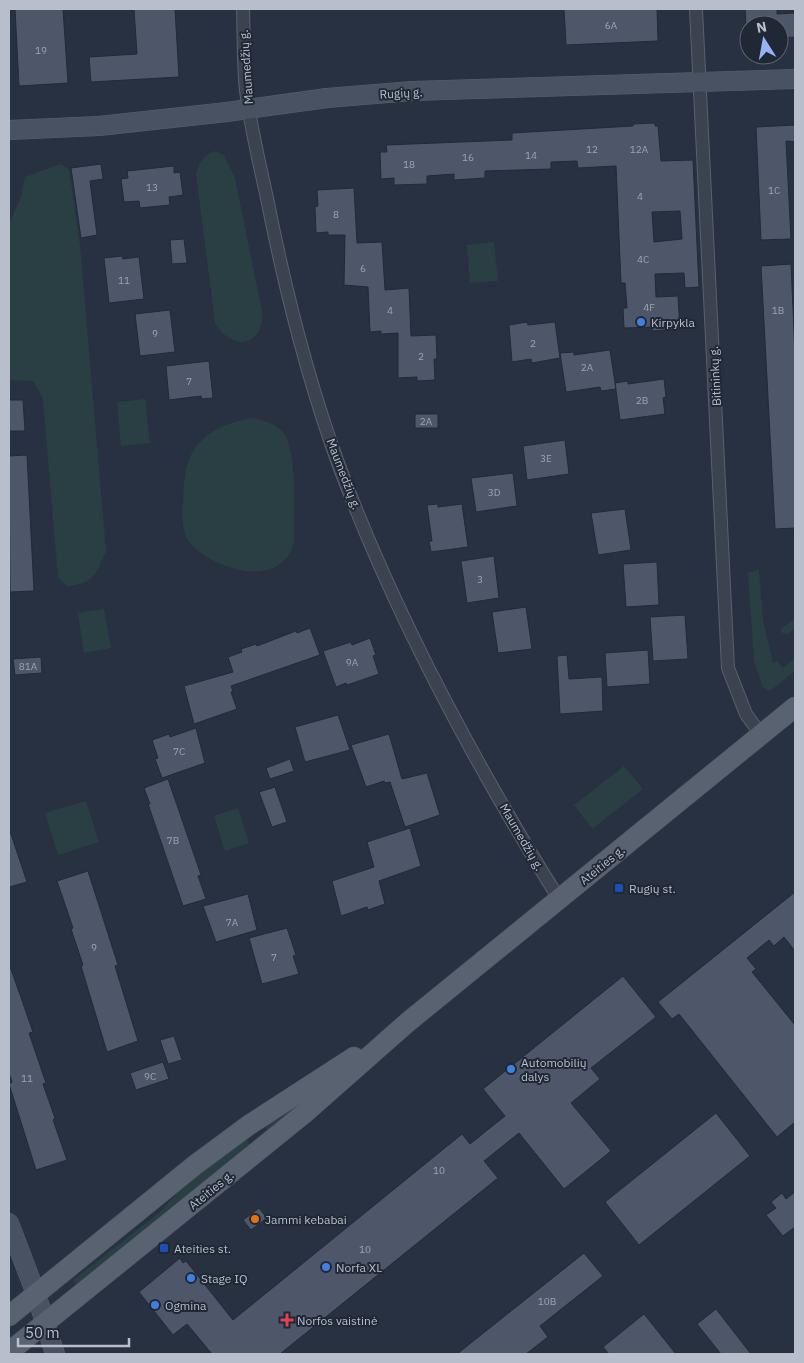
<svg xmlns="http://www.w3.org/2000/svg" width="804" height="1363" font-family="'IBM Plex Sans',sans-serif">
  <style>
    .green { fill: #2a3f43 }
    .building { fill: #4d5769; stroke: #222a38; fill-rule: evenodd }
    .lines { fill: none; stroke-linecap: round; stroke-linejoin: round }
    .street-casing { stroke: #59616e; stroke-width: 14 }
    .secondary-casing { stroke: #59616e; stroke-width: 20 }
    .primary-casing { stroke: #454c5a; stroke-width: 21 }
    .street { stroke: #3b4351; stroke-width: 12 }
    .secondary { stroke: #495263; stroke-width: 19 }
    .primary { stroke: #596270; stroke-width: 20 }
    .shop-dot { fill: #3f7fe0; stroke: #202836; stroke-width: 2 }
    .transit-dot { fill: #1a4fb4; stroke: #202836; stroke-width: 2 }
    .food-dot { fill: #e8710a; stroke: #202836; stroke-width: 2 }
    .health-dot { fill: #e0444e; stroke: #202836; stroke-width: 2 }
    .labels { text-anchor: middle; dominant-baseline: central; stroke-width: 4; stroke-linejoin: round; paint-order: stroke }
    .number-label { font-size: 10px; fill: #9da4b2 }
    .street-label { font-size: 12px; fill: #b8becb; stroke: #202836 }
    .poi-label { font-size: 12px; fill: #b8becb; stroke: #202836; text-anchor: start }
  </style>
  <rect width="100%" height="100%" fill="#273141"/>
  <!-- green -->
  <path class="green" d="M215 151 224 155 235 178 263 316C262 320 261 327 259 331 245 352 224 339 215 323L196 174C199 163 203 155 215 151Z
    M60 164 69 169 80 245 106 551C96 574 94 584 67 586L58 578 43 399 33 381 9 380V224L21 197 25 177Z
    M494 242 498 281 470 283 467 245Z
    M145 399 150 443 121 446 117 402Z
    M254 418C265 421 274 423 282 431 299 451 293 515 294 542 282 590 216 571 191 544 181 533 182 513 183 500 184 489 184 476 187 465 197 434 224 422 254 418Z
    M759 570 763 620 773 663 777 661 783 668 795 658V671L770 691 763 687 754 661 748 573Z
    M104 609 111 648 84 653 78 613Z
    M795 618V628L788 634 782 633 781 629Z
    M624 766 643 789 592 829 574 805Z
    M86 801 99 842 58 855 45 813Z
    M238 808 249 843 225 851 214 816Z
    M299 1106 268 1130 265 1128 267 1121Z
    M247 1139 250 1146 76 1285 73 1280 160 1212 183 1186Z"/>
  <!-- building -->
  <path class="building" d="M15 9H63L68 83 19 86Z
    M134 9H175L179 77 91 82 89 57 137 54Z
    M564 9H657L658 41 566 45Z
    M745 9H777V14L795 13V37L779 38V25H746Z
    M655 123V126H658L661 161 693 160 699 287 685 288 684 273 655 274 656 297 678 296 680 329 652 331V327L624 328 623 308H627L625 283H621L616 166 578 168 577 161 551 162V169L485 171V178L454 180V174L427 176V184L394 185V178L381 179 380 152H387L386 145 512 140V133L633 126V124ZM680 211 682 239 654 242 652 212Z
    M795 125V142L786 141 791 239 761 240 756 127Z
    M101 164 103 179 90 181 97 235 81 238 71 168Z
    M174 166V173L180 172 183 195 169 197 170 205 140 208 139 201 124 202 121 179 128 178 127 171Z
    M354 188 357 243 382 242 385 290 409 288 411 336 436 335 437 359H434L435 380 417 381V377L398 378V333L381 334V331L370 332 368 287 344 285 345 235H328V232L316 233 315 207 318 206 317 190Z
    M184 239 187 263 172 264 170 240Z
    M122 256 123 259 139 257 144 299 109 303 104 258Z
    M791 264 795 354V528L775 529 761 266Z
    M170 310 175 352 140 356 135 314Z
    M527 322 528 325 555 322 560 358 532 363 531 359 512 362 509 325Z
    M610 350 616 389 601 391 600 387 566 392 560 353 574 352V355Z
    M209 361 213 398 202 399 201 396 169 400 166 366Z
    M664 379 666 397 663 398 665 414 620 420 615 383 628 381V384Z
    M9 400H23L25 431H9Z
    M415 414H438V428H415Z
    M565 440 569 474 527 480 523 446Z
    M27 455 34 591 10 592 9 456Z
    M513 473 517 506 476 512 471 478Z
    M438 504V507L462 504 468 547 431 552 429 541H432L427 505Z
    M625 509 631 550 598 555 591 513Z
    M494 556 499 598 467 603 461 561Z
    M657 562 659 605 626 607 623 564Z
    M526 607 532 649 498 653 492 612Z
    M685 615 688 659 653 661 650 617Z
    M310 628 320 655 231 686 233 691 231 692 237 709 194 724 184 686 233 672 228 657 242 652 241 649 256 644 257 646 296 631 297 633Z
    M370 638 376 655 373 656 379 674 347 685 346 683 336 687 323 651 351 642 352 645Z
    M648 650 650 684 607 687 605 653Z
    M567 655 569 679 602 677 603 711 560 714 557 656Z
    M41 657 42 673 15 675 13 659Z
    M338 715 350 750 305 762 295 727Z
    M196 728 205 763 162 778 155 759 158 758 152 740 169 734 170 737Z
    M389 734 402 779 427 773 440 815 405 827 390 782 385 783 384 781 366 787 351 745Z
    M290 759 294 771 270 779 266 768Z
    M168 779 201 875 198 876 206 899 183 906 148 804H150L144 788Z
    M275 787 287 822 272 827 259 792Z
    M410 828 421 866 379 881 385 904 368 910 367 907 341 916 332 881 374 867 367 842Z
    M9 834H11L27 882 9 887Z
    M88 871 118 965 115 966 138 1041 107 1052 81 966 83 965 71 929 73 928 57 881Z
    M795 892V951L784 937 774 946 769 940 747 958 756 969 752 972 795 1025V1122L777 1137 679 1014 672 1019 658 1002Z
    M248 894 257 930 216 942 203 906Z
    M287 928 296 955 293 956 299 974 262 984 249 938Z
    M9 969H11L33 1032 29 1033 46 1083 43 1084 55 1118 53 1120 67 1160 36 1170 9 1084 12 1082 9 1073Z
    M623 976 656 1017 591 1068 600 1079 571 1103 611 1151 564 1189 519 1133 484 1161 498 1178 280 1354H212L187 1324 173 1335 139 1292 180 1258 183 1263 186 1261 233 1320 462 1134 470 1144 505 1116 483 1089Z
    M174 1036 182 1060 168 1064 160 1040Z
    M163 1062 169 1079 136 1090 130 1073Z
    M716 1113 750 1156 639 1245 605 1202Z
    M795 1192V1227L783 1236 766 1215 776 1208 771 1202 782 1193 786 1199Z
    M259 1208 267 1218 251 1230 243 1220Z
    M584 1253 603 1276 540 1326 548 1337 526 1354H457Z
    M716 1309 751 1354H721L697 1324Z
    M644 1314 676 1354H609L603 1347Z"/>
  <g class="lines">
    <defs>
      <path id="street" d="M243 9C244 36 243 63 246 90 251 133 263 176 271 218 288 301 309 383 338 463 395 616 473 761 559 899
        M696 9 728 668 746 714 761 735"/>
      <path id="secondary" d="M9 130 99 126 227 112 327 98 412 91 795 79
        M9 1223 36 1294 55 1354"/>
      <path id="primary" d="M9 1316 195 1165 249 1125 354 1057
        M9 1352 306 1112 408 1022 795 707"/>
    </defs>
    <!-- street casing -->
    <use href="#street" class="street-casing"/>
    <!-- secondary casing -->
    <use href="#secondary" class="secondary-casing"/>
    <!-- primary casing -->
    <use href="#primary" class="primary-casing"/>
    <!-- street -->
    <use href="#street" class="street"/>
    <!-- secondary -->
    <use href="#secondary" class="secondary"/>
    <!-- primary -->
    <use href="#primary" class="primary"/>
  </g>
  <!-- markers -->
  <g class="shop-dot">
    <circle cx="641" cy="322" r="5"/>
    <circle cx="511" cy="1069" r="5"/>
    <circle cx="326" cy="1267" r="5"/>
    <circle cx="191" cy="1278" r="5"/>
    <circle cx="155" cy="1305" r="5"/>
  </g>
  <g class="transit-dot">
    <rect x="614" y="883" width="10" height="10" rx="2.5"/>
    <rect x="159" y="1243" width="10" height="10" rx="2.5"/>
  </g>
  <circle class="food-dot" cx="255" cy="1219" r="5"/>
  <path class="health-dot" d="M284.5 1312.5h5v5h5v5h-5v5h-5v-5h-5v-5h5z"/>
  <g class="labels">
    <!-- number labels -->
    <g class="number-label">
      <text x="611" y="25">6A</text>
      <text x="41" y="50">19</text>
      <text x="592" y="149">12</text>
      <text x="639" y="149">12A</text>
      <text x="531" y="155">14</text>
      <text x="468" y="157">16</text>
      <text x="409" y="164">18</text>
      <text x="152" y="187">13</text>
      <text x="774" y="190">1C</text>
      <text x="640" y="196">4</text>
      <text x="336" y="214">8</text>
      <text x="643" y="259">4C</text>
      <text x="363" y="268">6</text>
      <text x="124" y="280">11</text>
      <text x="649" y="307">4F</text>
      <text x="390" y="310">4</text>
      <text x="778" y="310">1B</text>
      <text x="155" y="333">9</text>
      <text x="533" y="343">2</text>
      <text x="421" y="356">2</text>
      <text x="587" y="367">2A</text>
      <text x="189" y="381">7</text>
      <text x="642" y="400">2B</text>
      <text x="426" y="421">2A</text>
      <text x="546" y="458">3E</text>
      <text x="494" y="492">3D</text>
      <text x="480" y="579">3</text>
      <text x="352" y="662">9A</text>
      <text x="28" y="666">81A</text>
      <text x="179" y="751">7C</text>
      <text x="173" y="840">7B</text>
      <text x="232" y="922">7A</text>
      <text x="94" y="947">9</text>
      <text x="274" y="957">7</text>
      <text x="150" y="1076">9C</text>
      <text x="27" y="1078">11</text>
      <text x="439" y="1170">10</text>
      <text x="365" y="1249">10</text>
      <text x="547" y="1301">10B</text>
    </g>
    <!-- street labels -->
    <g class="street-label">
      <text transform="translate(246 67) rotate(-94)">Maumedžių g.</text>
      <text transform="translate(401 93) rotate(-3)">Rugių g.</text>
      <text transform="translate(715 376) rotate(-93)">Bitininkų g.</text>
      <text transform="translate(344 474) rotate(69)">Maumedžių g.</text>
      <text transform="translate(522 837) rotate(60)">Maumedžių g.</text>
      <text transform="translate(602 865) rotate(-39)">Ateities g.</text>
      <text transform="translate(211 1190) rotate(-39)">Ateities g.</text>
    </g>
    <!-- poi labels -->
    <g class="poi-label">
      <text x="651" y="322">Kirpykla</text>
      <text x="629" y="888">Rugių st.</text>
      <text x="521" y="1062">Automobilių<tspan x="521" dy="14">dalys</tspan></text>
      <text x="265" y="1219">Jammi kebabai</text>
      <text x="174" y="1248">Ateities st.</text>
      <text x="336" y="1267">Norfa XL</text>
      <text x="201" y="1278">Stage IQ</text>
      <text x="165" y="1305">Ogmina</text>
      <text x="297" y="1320">Norfos vaistinė</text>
    </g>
  </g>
  <!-- border -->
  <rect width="804" height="1363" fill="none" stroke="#b8becb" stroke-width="20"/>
  <!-- north arrow -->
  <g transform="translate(764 40) rotate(349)"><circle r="24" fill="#202836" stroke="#5d6472"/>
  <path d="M0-4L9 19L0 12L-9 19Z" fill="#93b3f4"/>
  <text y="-8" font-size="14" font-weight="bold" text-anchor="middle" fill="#b8becb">N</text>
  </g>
  <!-- scale -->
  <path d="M18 1338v8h111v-8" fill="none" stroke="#b8becb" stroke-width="2.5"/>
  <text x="25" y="1338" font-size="15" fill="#b8becb" stroke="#202836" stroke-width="4" paint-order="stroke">50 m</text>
</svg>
